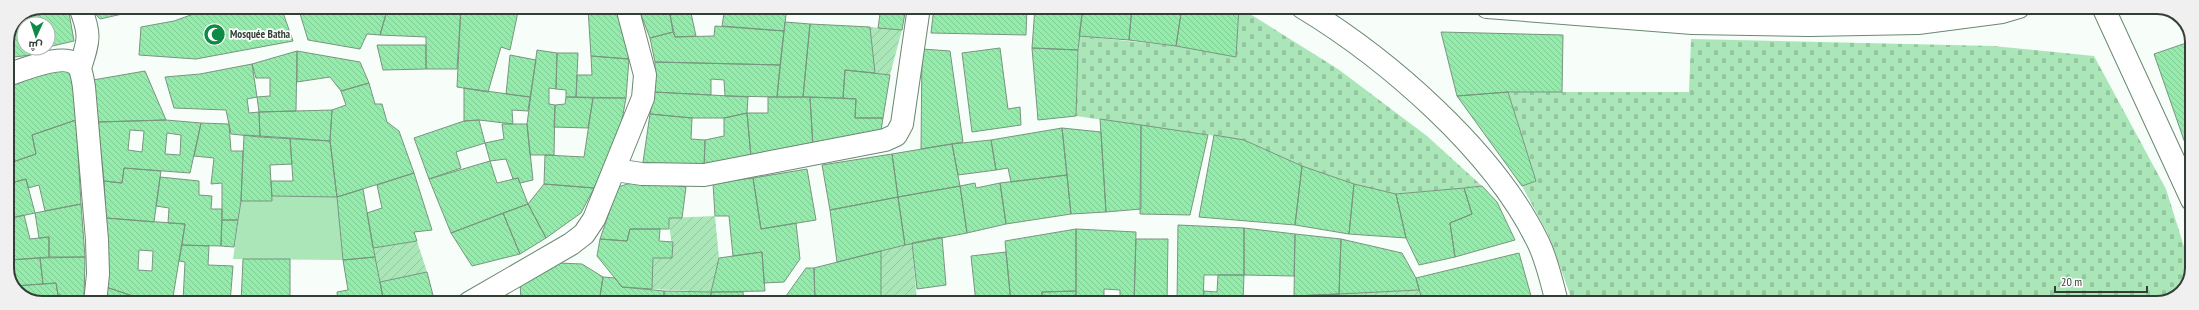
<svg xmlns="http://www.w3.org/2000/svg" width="2199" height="310" font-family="'PT Sans Narrow',Cairo,sans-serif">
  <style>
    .grass { fill: #aae6b8 }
    .cemetery { fill: url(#cemetery-stones) }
    .garden { fill: url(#garden-furrows) }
    .building { fill: url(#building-back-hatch); stroke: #79957f; fill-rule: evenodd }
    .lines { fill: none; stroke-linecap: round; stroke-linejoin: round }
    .minor-casing { stroke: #6b8771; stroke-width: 24 }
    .minor { stroke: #fff; stroke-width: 22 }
    .labels { text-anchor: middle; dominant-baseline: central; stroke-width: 3.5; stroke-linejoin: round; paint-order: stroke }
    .poi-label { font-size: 11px; font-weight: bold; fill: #333f35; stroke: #fff; text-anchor: start }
    .rim { fill: none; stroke: #333f35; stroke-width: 2 }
  </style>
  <defs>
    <pattern id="cemetery-stones" width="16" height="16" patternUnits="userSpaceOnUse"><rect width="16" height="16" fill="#aae6b8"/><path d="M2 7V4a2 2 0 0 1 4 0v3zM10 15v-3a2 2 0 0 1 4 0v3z" fill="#93c69f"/></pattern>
    <pattern id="garden-furrows" width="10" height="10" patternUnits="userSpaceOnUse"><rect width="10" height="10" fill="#aae6b8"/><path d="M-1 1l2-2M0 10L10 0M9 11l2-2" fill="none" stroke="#93c69f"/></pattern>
    <pattern id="building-back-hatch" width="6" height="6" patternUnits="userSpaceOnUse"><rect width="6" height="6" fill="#94ebab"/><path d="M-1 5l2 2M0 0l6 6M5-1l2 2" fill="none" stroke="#80cb94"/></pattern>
  </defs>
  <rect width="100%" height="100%" fill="#f7fef9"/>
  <!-- grass -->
  <path class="grass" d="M272 196 337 197 343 260 233 259 241 201H272Z"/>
  <!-- cemetery -->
  <path class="cemetery" d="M1239 7 1338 69 1427 136 1482 186 1396 194 1354 184 1302 166 1244 140 1076 116 1079 36 1176 46 1236 57Z
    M1691 39 1993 46 2094 56 2166 189 2192 272 2180 294 2157 303H1573L1549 236 1522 186 1536 180 1508 92H1689Z"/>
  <!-- garden -->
  <path class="garden" d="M870 27 902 30 890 75 875 73Z
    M715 216 719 258 711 292 652 289 653 258H672C673 244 669 232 669 218Z
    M417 241 427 272 380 282 373 248Z
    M912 243 917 302 881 300V251Z
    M1419 290 1423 303H1339V294Z"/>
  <!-- building -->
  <path class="building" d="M42 7H68L74 41 48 47V24H24V48H42L39 49 38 54 7 58V42L17 17Z
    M89 7H140V10L100 19Z
    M140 7H161L140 10Z
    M213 7H281L293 41 196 59 139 55 141 27 174 21Z
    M298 7H388L380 35 367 34 360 49 308 40Z
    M388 7H461L457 69H426V37L380 35Z
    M461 7H519L510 50 501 47 488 92 457 87Z
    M602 7H621L629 59 591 56 588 9Z
    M638 7H681L682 12 670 15 673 32 650 38Z
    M681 7H692L691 13 682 12Z
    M694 7H725L724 12Z
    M725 7H787L784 31 722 26Z
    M881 7H906L902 30 878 28Z
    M934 7H1027L1026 35 931 33Z
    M1035 7H1083L1078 50 1032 48Z
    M1083 7H1132L1129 40 1079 36Z
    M1132 7H1182L1176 46 1129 40Z
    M1182 7H1239L1236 57 1176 46Z
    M682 12 691 13 696 36 675 37 670 15Z
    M785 22 810 24 803 97H777Z
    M810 24 870 27 875 73 845 70 843 98 803 97Z
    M715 26 784 31 780 65 655 62 650 38 673 32 675 37 714 36Z
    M1441 32 1563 35 1562 92H1508L1457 96Z
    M2192 41V144L2186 146 2154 54Z
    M377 45H426V69L383 70Z
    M1000 48 1008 109 1020 107 1021 125 972 132 962 53Z
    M1032 48 1078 50 1076 116 1038 120Z
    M922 49 950 51 963 142 921 149Z
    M537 50 557 53 556 89 549 88V104L555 105 554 155H530L527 124Z
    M297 51 296 111 259 112 257 97 270 96V78H256L252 64Z
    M297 51 360 62 369 83 341 91 330 77 297 82Z
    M557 53H578L576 97H566V90L556 89Z
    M510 55 536 60 530 97 506 94Z
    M591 56 629 59 626 98 576 97 577 75H592Z
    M655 62 780 65 777 97 725 96 724 80 711 79V95L654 92Z
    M252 64 257 97 247 99 249 113 259 112 260 137 231 134 226 110 174 108 165 77 200 74Z
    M62 67 72 72 76 120 32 135 36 154 7 164V90L14 87 13 83Z
    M845 70 890 75 883 118H855L856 99 843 98Z
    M145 71 166 120 98 122 93 80Z
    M369 83 375 104H382L387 122 399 131 414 173 337 197 330 141 332 110 346 105 341 91Z
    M464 88 530 97 528 111 512 110 513 124 479 120 464 121Z
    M654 92 748 97 747 113 724 118H692L650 114Z
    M1508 92 1536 181 1522 186 1457 96Z
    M566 97 593 98 588 128 554 127 555 105 565 104Z
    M768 97H810L813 147 751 157 747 113H768Z
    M810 97 856 99 855 118H883L880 137 813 147Z
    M593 98H626L620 131 594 188 544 184 545 155 584 157Z
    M332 110 330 141 260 137 259 112Z
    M747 113 751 157 704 168 705 140 724 136V118Z
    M650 114 692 118 691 139 705 140 704 168 642 169Z
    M1100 119 1141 125V209L1106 212Z
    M76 120 81 204 45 211 39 185 28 188 26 179 7 184V164L36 154 32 135Z
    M166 120 201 123 190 173 124 168 122 183 104 181 98 122ZM130 130 144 131 142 152 128 150ZM167 133 181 135 180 155 165 154Z
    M479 120 485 143 456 152 461 168 429 179 414 138 464 121Z
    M201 123 229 124 231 151H243L241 201 238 220H222V183L211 184 214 158 194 156Z
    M502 124H527L533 180 520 183 518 178 513 179 506 159 490 161 485 143 504 139Z
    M1141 125 1208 135 1190 215 1140 214Z
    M1062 128 1101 132 1106 212 1071 214Z
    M1062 128 1067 175 1011 182 1008 168 996 170 991 140Z
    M244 135 290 138 292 164 270 165 272 201H241Z
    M1214 135 1244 140 1302 166 1295 225 1199 217Z
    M290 138 330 141 337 197 272 196 271 181H293Z
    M991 140 996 170 958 175 952 144Z
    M952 144 960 186 898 197 892 154Z
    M892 154 898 197 830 210 822 165Z
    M490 161 497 183 518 178 528 204 451 233 429 179Z
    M1302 166 1354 184 1349 234 1295 225Z
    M124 168 161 171 154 222 106 218 104 181 122 183Z
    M807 169 816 220 761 229 753 178Z
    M414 173 432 230 414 232 417 241 373 248 367 213 382 208 377 185Z
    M1067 175 1071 214 1006 224 1000 183Z
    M160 177 199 181V195L212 196 211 209H222L221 246 182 245 185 224 168 223 169 208 156 206Z
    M753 178 761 229 796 223 800 259 784 282 764 283 762 252 733 256 729 216H715L713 183Z
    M26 179 35 213 7 219V184Z
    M637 181 686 187 682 218H669V229H630L627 241 600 239 618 187Z
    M975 183 976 188 1000 183 1006 224 967 233 960 186Z
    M544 184 594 188 581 213 546 238 528 204Z
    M1354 184 1396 194 1406 238 1349 234Z
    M960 186 967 233 905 245 898 197Z
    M1482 186 1497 202 1515 240 1455 257 1450 223 1472 214 1464 188Z
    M1464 188 1472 214 1450 223 1455 257 1419 265 1406 238 1396 194Z
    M363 189 375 257 343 260 337 197Z
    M898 197 905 245 837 262 830 210Z
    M81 204 85 257H49V237L39 238 35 213Z
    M528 204 546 238 520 254 503 213Z
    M503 213 520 254 472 266 451 233Z
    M24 215 30 239 49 237V257L10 260 7 248V219Z
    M106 218 185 224 172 303H153L106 287ZM139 250 153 251 152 271 138 270Z
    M222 220H238L234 247 221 246Z
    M1178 225 1244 228V275H1204L1203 303H1177Z
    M1244 228 1295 234 1294 276 1244 275Z
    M630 229H660L659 241 673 242 672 258H653L652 289 622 287 597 256 600 239 627 241Z
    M1076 229 1136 232 1134 303H1120V290L1104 289V303H1076Z
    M1076 229V291L1042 292V303H1011L1005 241Z
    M1295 234 1341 239 1339 294 1294 296Z
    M942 237 946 285 917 289 912 243Z
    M1136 239H1168L1167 303H1134Z
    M1341 239 1402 253 1416 278 1419 290 1339 294Z
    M182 245 209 246 208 265 233 266 230 303 183 301 185 262 179 261Z
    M7 248 11 269 7 270Z
    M881 251V303H815L814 268Z
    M762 252 765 291 711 292 719 258Z
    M1006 252 1011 303H976L971 256Z
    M1519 253 1533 303H1423L1416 278Z
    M85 257 84 298 58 295 56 283 43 284 40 258Z
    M375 257 384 303H338L337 292 348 290 343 260Z
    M40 258 43 284 14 286 10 260Z
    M243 259H290V303H241Z
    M559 263 582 264 603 277 599 303H521L520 281Z
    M806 268H814L815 303H781Z
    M11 269 13 284 7 272V270Z
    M427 272 435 303H384L380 282Z
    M1218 275H1244L1243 301 1203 303 1204 291 1217 292Z
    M603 277 615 278 622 287 664 291V303H599Z
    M56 283 58 295 84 298V303H38L17 293 14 286Z
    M106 287 130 295 128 303H103Z
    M664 291 711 292V303H664Z
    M1076 291V303H1042V292Z
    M711 292H743L744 303H711Z
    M1339 294V303H1285L1294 302V296Z
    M172 300 183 301 209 303H172Z
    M881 300 947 303H881Z
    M1228 301H1243L1285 302 1228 303Z"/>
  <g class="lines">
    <defs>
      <path id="minor" d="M1302 7C1388 59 1494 151 1538 242 1547 260 1552 283 1557 303
        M1487 7 1692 23 1809 25 1918 23 2002 12 2019 7
        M2103 7 2192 200
        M80 68C89 40 91 35 80 7
        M7 75C23 70 70 49 80 69 82 74 83 81 84 87L97 240 98 274 95 303
        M615 170 642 174 704 175 885 140 896 135 902 124 919 7
        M469 303 571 244 584 234 594 219 643 98 645 75 627 7"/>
    </defs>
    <!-- minor casing -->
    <use href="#minor" class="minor-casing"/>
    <!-- minor -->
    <use href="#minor" class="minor"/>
  </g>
  <!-- icons -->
  <defs>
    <symbol id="mosque-disc" viewBox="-11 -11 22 22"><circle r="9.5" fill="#0d8a45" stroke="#fff"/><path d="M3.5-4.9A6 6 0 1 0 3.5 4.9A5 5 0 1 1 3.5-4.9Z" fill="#fff"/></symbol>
  </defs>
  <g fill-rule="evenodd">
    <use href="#mosque-disc" x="202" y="22" width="25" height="25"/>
  </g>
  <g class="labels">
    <!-- poi labels -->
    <g class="poi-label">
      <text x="230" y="34">Mosquée Batha</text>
    </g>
  </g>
  <!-- crop -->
  <path d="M0 0H2199V310H0ZM42 14H2157A28 28 0 0 1 2185 42V268A28 28 0 0 1 2157 296H42A28 28 0 0 1 14 268V42A28 28 0 0 1 42 14Z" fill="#eff0ef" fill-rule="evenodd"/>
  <path class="rim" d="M42 14H2157A28 28 0 0 1 2185 42V268A28 28 0 0 1 2157 296H42A28 28 0 0 1 14 268V42A28 28 0 0 1 42 14Z"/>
  <!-- north arrow -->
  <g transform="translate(36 36) rotate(183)"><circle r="19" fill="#ffffff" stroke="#adb2ae"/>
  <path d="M0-3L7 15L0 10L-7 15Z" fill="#0d8a45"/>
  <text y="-6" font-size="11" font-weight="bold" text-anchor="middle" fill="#333f35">ش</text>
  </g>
  <!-- scale -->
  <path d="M2055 286v6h92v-6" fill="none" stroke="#333f35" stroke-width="2"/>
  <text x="2061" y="286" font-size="12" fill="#333f35" stroke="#ffffff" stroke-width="3" paint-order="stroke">20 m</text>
</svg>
